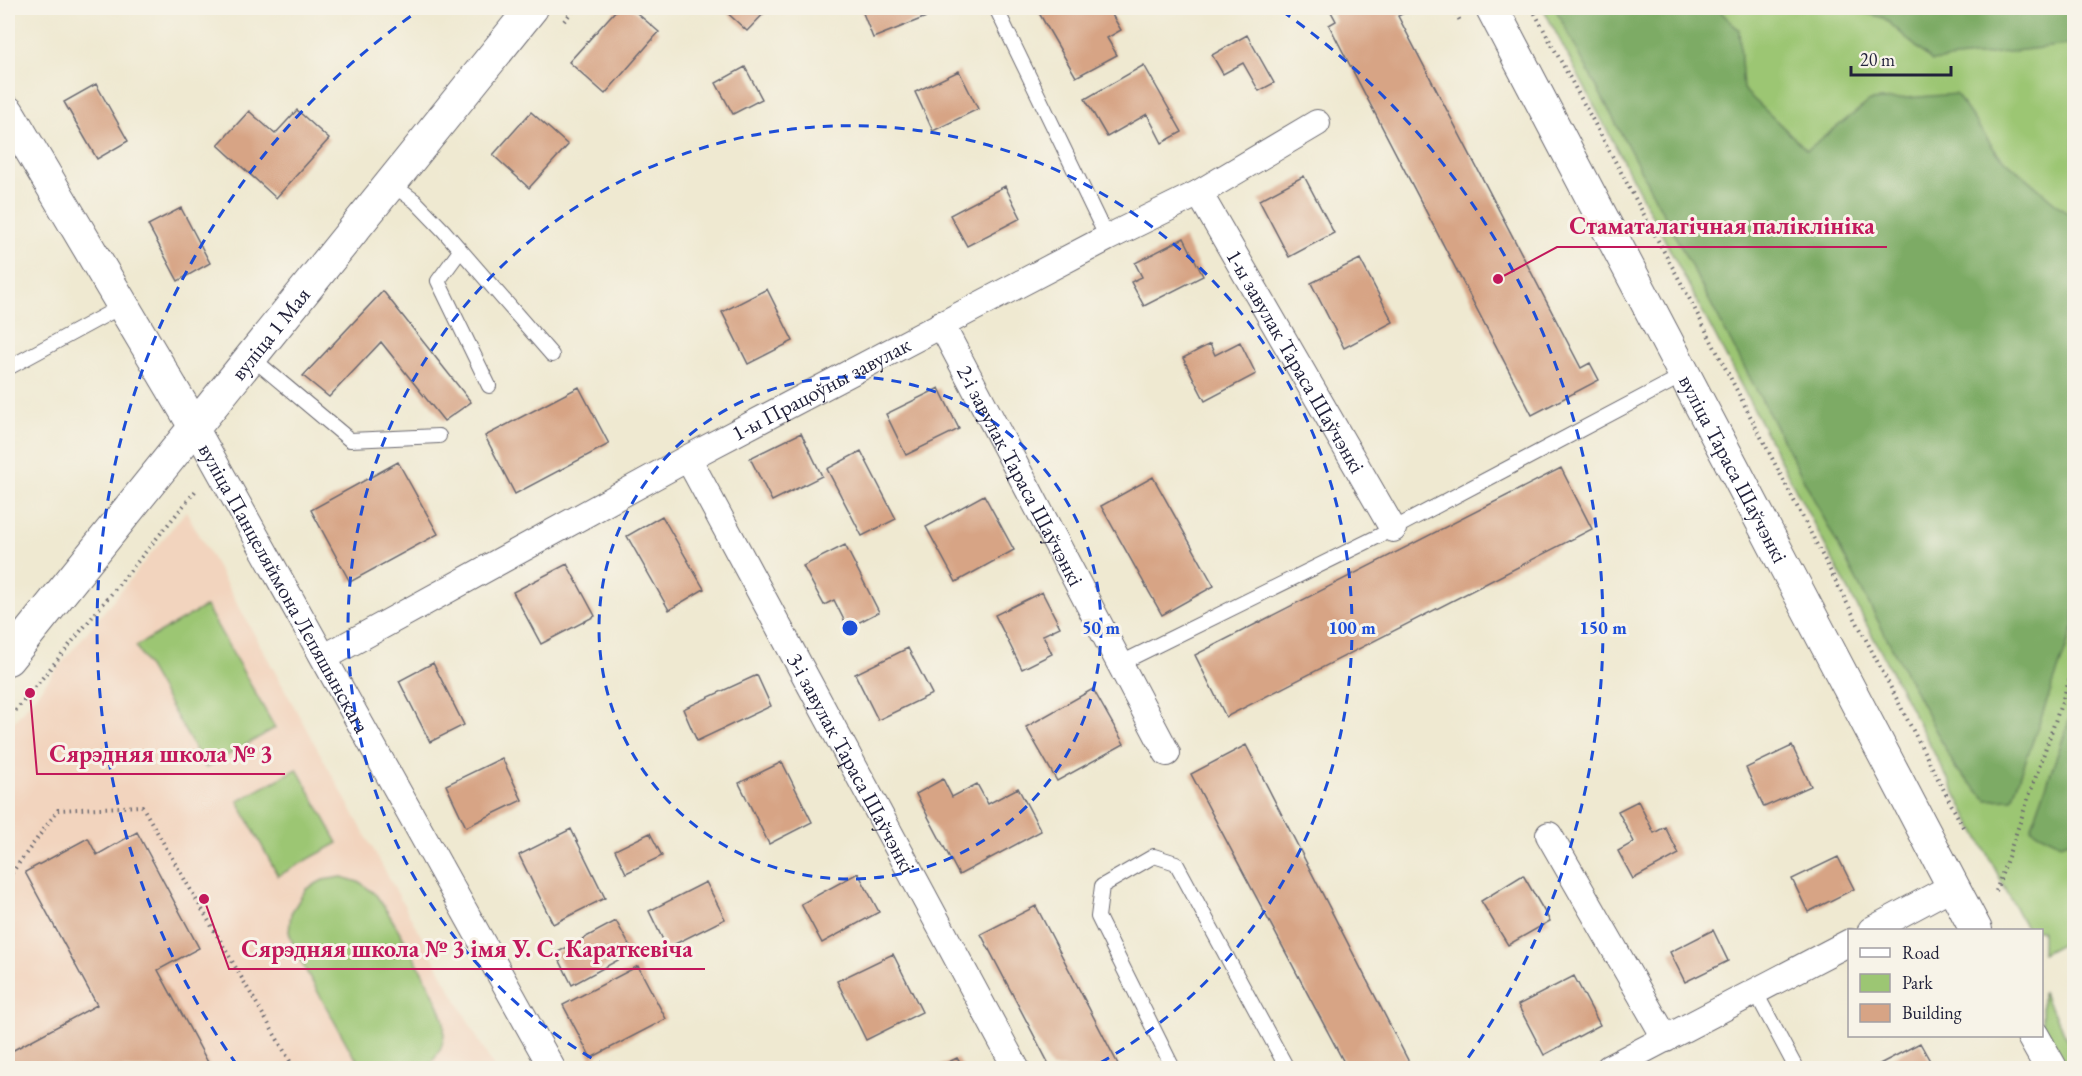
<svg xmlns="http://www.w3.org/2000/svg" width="2082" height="1076" font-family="'EB Garamond',serif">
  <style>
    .built { fill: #f2d4be }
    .green { fill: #9cc673; stroke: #5f7457; stroke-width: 1.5 }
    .forest { fill: #7dab65; stroke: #506650; stroke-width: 1.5 }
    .building { fill: #d7a485 }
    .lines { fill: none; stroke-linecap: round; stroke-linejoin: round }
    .service-casing { stroke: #6a6870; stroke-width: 16 }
    .minor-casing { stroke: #6a6870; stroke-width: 28 }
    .tertiary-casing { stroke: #6a6870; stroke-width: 34 }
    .path { stroke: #6a6870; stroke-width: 4; stroke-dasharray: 1.5 4.5; stroke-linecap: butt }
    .service { stroke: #fff; stroke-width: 14 }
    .minor { stroke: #fff; stroke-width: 26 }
    .tertiary { stroke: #fff; stroke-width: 32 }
    .ring { fill: none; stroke: #1d4ed8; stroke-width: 3; stroke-dasharray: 10 8 }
    .labels { text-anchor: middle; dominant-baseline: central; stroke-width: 6; stroke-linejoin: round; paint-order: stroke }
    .street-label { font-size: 22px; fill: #22223b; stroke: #f7f3e8 }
    .centre { fill: #1d4ed8; stroke: #f7f3e8; stroke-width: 3 }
    .ring-label { font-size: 18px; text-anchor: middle; font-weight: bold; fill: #1d4ed8; stroke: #f7f3e8; stroke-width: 6; stroke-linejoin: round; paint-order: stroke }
    .leader { fill: none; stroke: #c2185b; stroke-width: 2 }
    .callout-dot { fill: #c2185b; stroke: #f7f3e8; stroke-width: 2 }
    .callout-label { font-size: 24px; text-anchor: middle; font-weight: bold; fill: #c2185b; stroke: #f7f3e8; stroke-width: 6; stroke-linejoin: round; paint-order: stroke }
  </style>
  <rect width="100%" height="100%" fill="#f7f3e8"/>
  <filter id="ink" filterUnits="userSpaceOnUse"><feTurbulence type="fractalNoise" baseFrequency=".0167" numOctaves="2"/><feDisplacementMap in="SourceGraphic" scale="12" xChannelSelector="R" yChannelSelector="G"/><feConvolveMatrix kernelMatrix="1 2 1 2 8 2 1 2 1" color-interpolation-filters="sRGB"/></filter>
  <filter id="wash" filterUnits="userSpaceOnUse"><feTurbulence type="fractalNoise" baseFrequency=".008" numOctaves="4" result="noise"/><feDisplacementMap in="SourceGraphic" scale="24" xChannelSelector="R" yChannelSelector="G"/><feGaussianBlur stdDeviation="1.35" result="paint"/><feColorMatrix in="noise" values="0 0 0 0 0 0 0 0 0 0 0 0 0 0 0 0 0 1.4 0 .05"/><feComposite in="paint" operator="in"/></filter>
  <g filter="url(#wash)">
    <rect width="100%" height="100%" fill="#efe9d1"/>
    <!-- built -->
    <path class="built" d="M186 511 494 1068H8V729Z"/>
    <!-- green -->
    <path class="green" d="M1543 8H2074V937L2042 954V930H2027Z
      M206 606 275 728 206 768 136 646Z
      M297 769 338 843 278 876 238 801Z
      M342 877 361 883 376 895C391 916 442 1001 444 1023 446 1041 439 1057 425 1068H364L352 1053 295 951 289 932 291 913 306 889 323 880Z
      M2042 992 2074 1051V1068H2064L2042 1027Z"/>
    <!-- forest -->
    <path class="forest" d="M1555 8H1717L1739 30 1743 89 1807 150 1870 101 1956 94 1997 153 2069 215 2074 210V626L2012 799 1987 800 1956 769Z
      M1847 8H2074V44L1932 61 1884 18Z
      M2074 707V839L2061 844 2031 829Z"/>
    <g id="blocks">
      <!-- building -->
      <path class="building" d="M618 8H631L659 32 605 94 569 62Z
        M722 8H769L747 31Z
        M861 8H928L931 15 873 38Z
        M1049 8H1108L1121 30 1107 38 1117 55 1076 77 1039 13Z
        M1329 8H1406L1408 11 1398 16 1581 368 1590 363 1599 380 1532 415 1329 25 1336 21Z
        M1247 35 1274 83 1259 91 1243 63 1223 74 1212 55Z
        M1144 65 1182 132 1162 143 1147 114 1107 137 1085 99Z
        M745 67 762 99 733 114 716 83Z
        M959 71 978 109 933 131 915 92Z
        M96 84 128 141 97 159 64 102Z
        M297 110 329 139 276 198 218 145 249 111 275 134Z
        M531 112 568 145 529 188 493 155Z
        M1304 176 1334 233 1289 257 1259 200Z
        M1005 186 1021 218 967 246 950 215Z
        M181 208 210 263 178 281 148 225Z
        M1184 238 1203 276 1144 306 1131 282 1142 277 1135 263Z
        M1360 259 1393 322 1344 348 1311 283Z
        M767 289 793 341 748 364 722 312Z
        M383 291 471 402 444 421 381 342 329 397 303 376Z
        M1240 342 1256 374 1205 401 1183 358 1210 344 1215 355Z
        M579 387 609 444 515 494 485 436Z
        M939 388 959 429 906 455 886 414Z
        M801 433 822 476 772 501 750 458Z
        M861 451 896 519 862 536 827 469Z
        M398 462 438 534 350 582 311 510Z
        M1561 468 1592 529 1226 717 1195 655Z
        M1153 477 1214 586 1162 615 1101 506Z
        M984 495 1014 550 956 582 926 527Z
        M662 516 704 589 669 610 627 536Z
        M845 545 879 612 848 628 834 600 824 605 803 566Z
        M567 564 595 616 541 644 513 592Z
        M1042 592 1060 627 1043 635 1052 654 1022 669 995 615Z
        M908 648 932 694 878 720 855 674Z
        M433 663 464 725 430 742 399 681Z
        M757 675 771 706 697 741 683 709Z
        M1093 689 1124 744 1057 781 1026 727Z
        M1246 745 1412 1068H1347L1191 774Z
        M1792 746 1811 786 1764 807 1746 768Z
        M502 758 522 800 466 827 446 785Z
        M782 762 812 822 769 844 739 783Z
        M943 779 952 797 977 784 988 804 1018 788 1041 831 959 875 916 794Z
        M1638 801 1654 833 1665 827 1679 854 1633 879 1618 851 1634 842 1618 811Z
        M571 829 605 898 553 924 519 855Z
        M137 832 199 948 158 970 211 1068H8V1053L97 1005 25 872 88 838 97 855Z
        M650 833 662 856 626 873 615 850Z
        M1838 857 1854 889 1808 912 1792 879Z
        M858 873 879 912 822 943 801 904Z
        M1523 875 1550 921 1508 945 1481 901Z
        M706 882 725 919 667 948 649 911Z
        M1036 906 1120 1068H1051L981 934Z
        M616 921 633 952 572 985 556 953Z
        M1713 930 1728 961 1685 982 1670 952Z
        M893 954 922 1012 866 1040 837 981Z
        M638 966 666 1019 591 1058 563 1005Z
        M1574 976 1600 1025 1544 1055 1518 1005Z
        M1920 1043 1934 1068H1872Z
        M957 1058 963 1068H936Z"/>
    </g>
  </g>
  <g filter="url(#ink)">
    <use href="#blocks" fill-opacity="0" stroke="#6a6870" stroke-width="1.5"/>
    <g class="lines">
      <defs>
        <path id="service" d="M996 8 1107 238
          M390 183 415 201 443 230 552 355
          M460 251 438 281 489 386
          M251 357 350 440 439 436
          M8 368 122 306
          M1119 664 1393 529 1684 375
          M1756 993 1796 1068
          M1173 1068 1098 917 1102 886 1154 856 1176 863 1287 1068"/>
        <g id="minor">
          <path id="s1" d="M1199 193 1393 529"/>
          <path id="s2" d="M941 324 1167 753"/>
          <path id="s3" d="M195 427 552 1068"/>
          <path id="s4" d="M688 458 1016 1068"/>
          <path id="s5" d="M325 657 688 458 1107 238 1199 193 1317 123"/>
          <path d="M1549 835 1666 1039"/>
          <path d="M1871 930 1953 886"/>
          <path d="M1609 1068 1850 942"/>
        </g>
        <g id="tertiary">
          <path id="s6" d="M1492 8 1976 930"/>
          <path d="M8 112 195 427"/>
          <path id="s7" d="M8 659 532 8"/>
          <path d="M2033 1036 2051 1068"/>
        </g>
      </defs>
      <!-- service casing -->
      <use href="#service" class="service-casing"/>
      <!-- minor casing -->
      <use href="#minor" class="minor-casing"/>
      <!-- tertiary casing -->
      <use href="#tertiary" class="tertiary-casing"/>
      <!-- path -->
      <path class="path" d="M1453 8 1460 21
        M1532 8 1687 294 1964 829
        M564 21 575 8
        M8 720 197 489
        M8 878 58 810 142 806 294 1068
        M1996 891 2074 667"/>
      <!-- service -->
      <use href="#service" class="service"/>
      <!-- minor -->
      <use href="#minor" class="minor"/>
      <!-- tertiary -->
      <use href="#tertiary" class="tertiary"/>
    </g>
  </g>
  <!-- distance rings -->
  <g class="ring">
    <circle cx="850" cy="628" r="251"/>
    <path d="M607 1067A502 502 0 1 1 1093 1067"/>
    <path d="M237 1065A753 753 0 0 1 418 11M1282 11A753 753 0 0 1 1463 1065"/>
  </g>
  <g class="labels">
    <!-- street labels -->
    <g class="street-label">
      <text stroke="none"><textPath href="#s7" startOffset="418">вуліца 1 Мая</textPath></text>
      <text stroke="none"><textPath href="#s1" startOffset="194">1-ы завулак Тараса Шаўчэнкі</textPath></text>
      <text stroke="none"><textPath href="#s5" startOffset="564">1-ы Працоўны завулак</textPath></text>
      <text stroke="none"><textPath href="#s6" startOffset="520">вуліца Тараса Шаўчэнкі</textPath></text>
      <text stroke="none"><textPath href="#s2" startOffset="171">2-і завулак Тараса Шаўчэнкі</textPath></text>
      <text stroke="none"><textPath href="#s3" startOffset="184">вуліца Панцеляймона Лепяшынскага</textPath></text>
      <text stroke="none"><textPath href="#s4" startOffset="346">3-і завулак Тараса Шаўчэнкі</textPath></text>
    </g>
  </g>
  <circle cx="850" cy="628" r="9" class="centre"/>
  <g class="ring-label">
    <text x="1101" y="634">50 m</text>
    <text x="1352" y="634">100 m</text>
    <text x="1603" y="634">150 m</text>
  </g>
  <!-- callouts -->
  <path class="leader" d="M1498 279L1557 247H1887M30 693L37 774H285M204 899L229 969H705"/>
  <g class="callout-dot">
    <circle cx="1498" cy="279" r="6"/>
    <circle cx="30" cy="693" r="6"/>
    <circle cx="204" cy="899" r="6"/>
  </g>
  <g class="callout-label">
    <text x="1722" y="234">Стаматалагічная паліклініка</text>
    <text x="161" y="762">Сярэдняя школа № 3</text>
    <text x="467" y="957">Сярэдняя школа № 3 імя У. С. Караткевіча</text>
  </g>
  <!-- margin -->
  <rect width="2082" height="1076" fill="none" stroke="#f7f3e8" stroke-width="30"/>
  <!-- legend -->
  <rect x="1848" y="929" width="195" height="108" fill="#f7f3e8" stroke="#a29fa3" stroke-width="1.5"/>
  <rect x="1860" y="948" width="30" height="9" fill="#ffffff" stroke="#a29fa3" stroke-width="1.5"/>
  <text x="1902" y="959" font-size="18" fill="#22223b">Road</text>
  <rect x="1860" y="974" width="30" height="18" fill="#9cc673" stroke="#a29fa3" stroke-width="1.5"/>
  <text x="1902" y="989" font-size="18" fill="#22223b">Park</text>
  <rect x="1860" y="1004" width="30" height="18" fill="#d7a485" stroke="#a29fa3" stroke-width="1.5"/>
  <text x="1902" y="1019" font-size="18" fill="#22223b">Building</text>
  <!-- scale -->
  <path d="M1851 66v9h100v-9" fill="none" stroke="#22223b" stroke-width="3"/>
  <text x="1860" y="66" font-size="18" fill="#22223b" stroke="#f7f3e8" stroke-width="4.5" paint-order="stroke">20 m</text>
</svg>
